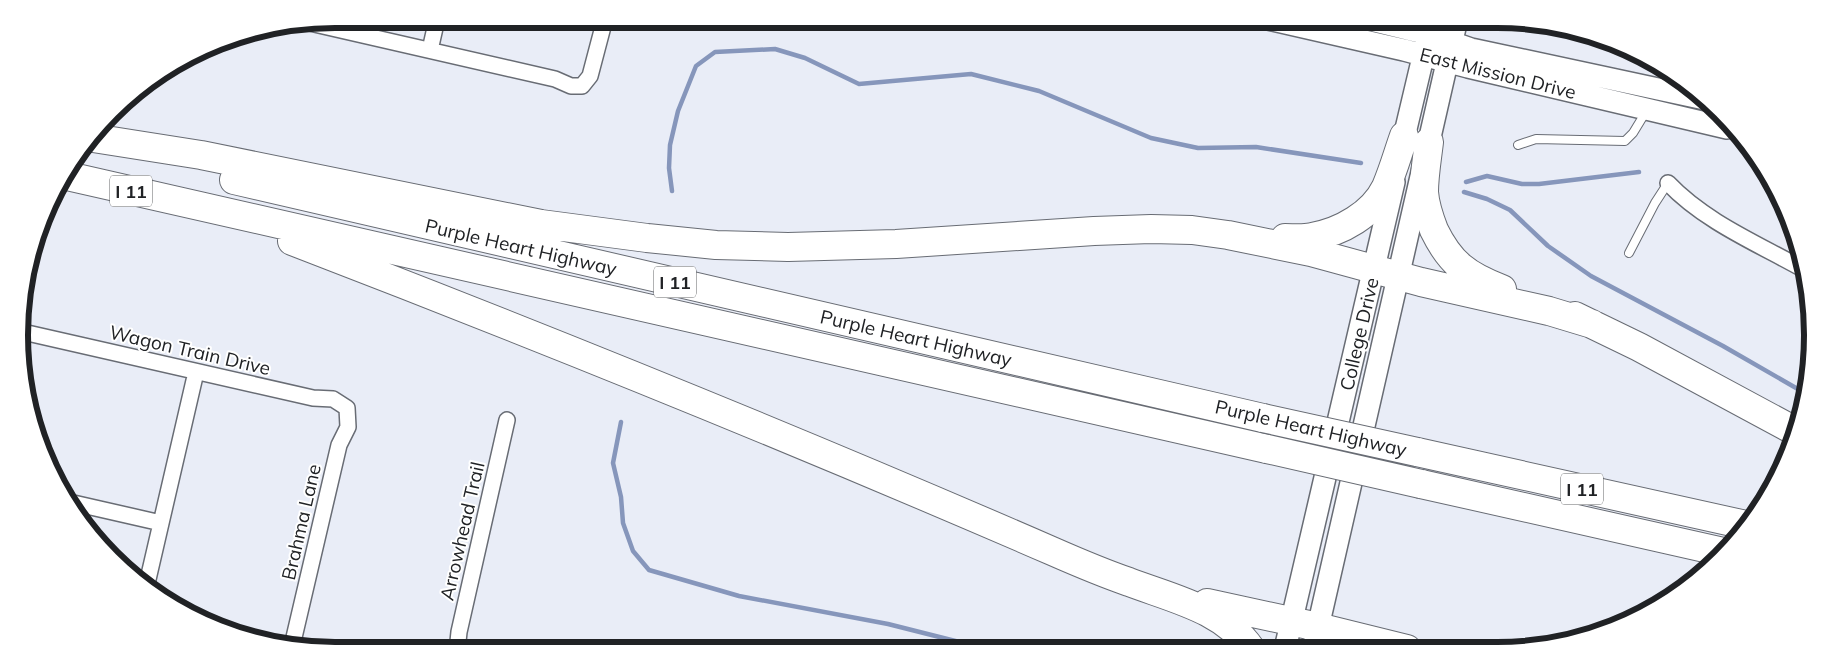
<svg xmlns="http://www.w3.org/2000/svg" width="1831" height="670" font-family="Mulish,sans-serif">
  <style>
    .lines { fill: none; stroke-linecap: round; stroke-linejoin: round }
    .stream { stroke: #8696bb; stroke-width: 4.5 }
    .lane-casing { stroke: #686c74; stroke-width: 10 }
    .street-casing { stroke: #686c74; stroke-width: 18 }
    .secondary-casing { stroke: #686c74; stroke-width: 24 }
    .highway-casing { stroke: #686c74; stroke-width: 30 }
    .lane { stroke: #fff; stroke-width: 8 }
    .street { stroke: #fff; stroke-width: 15 }
    .secondary { stroke: #fff; stroke-width: 21 }
    .highway { stroke: #fff; stroke-width: 28 }
    .highway-bridge-casing { stroke: #686c74; stroke-width: 30; stroke-linecap: butt }
    .highway-bridge { stroke: #fff; stroke-width: 28 }
    .labels { text-anchor: middle; dominant-baseline: central; stroke-width: 4; stroke-linejoin: round; paint-order: stroke }
    .shield { fill: #fff; stroke: #636466; stroke-width: 1 }
    .shield-label { font-size: 18px; font-weight: bold; fill: #202225 }
    .street-label { font-size: 19px; fill: #202225; stroke: #fff }
    .rim { fill: none; stroke: #202225; stroke-width: 6 }
  </style>
  <rect width="100%" height="100%" fill="#e9edf7"/>
  <g class="lines">
    <!-- stream -->
    <path class="stream" d="M1466 182 1487 176 1522 184H1539L1639 172
      M672 191 669 168 670 145 678 111 696 66 715 52 775 49 805 58 859 84 971 74 1039 91 1151 138 1198 148 1256 147 1361 163
      M1464 192 1487 199 1510 210 1548 246 1591 276 1723 346 1803 392
      M621 422 613 463 621 497 623 523 633 551 649 570 739 596 888 624 991 650"/>
    <defs>
      <path id="lane" d="M1518 145 1536 139 1625 141 1633 133 1647 110
        M1629 253 1655 203 1668 183"/>
      <path id="street" d="M310 23 555 79 571 86H582L590 76 605 19
        M430 50 437 19
        M1668 183C1704 221 1756 243 1801 268
        M23 332 313 398 333 399 347 408 348 427 339 445 292 646
        M69 502 161 523
        M146 588 196 372
        M457 651 459 632 507 420"/>
      <path id="secondary" d="M1268 19 1404 50 1468 67 1727 128
        M1367 19 1428 34 1471 49 1700 98
        M1401 150 1432 19
        M1285 649 1394 182
        M1313 649 1457 19"/>
      <path id="highway" d="M93 138 201 155 541 224 647 238 716 245 788 247 896 244 1094 231 1151 229 1192 230 1228 235 1311 252 1421 282 1549 311 1592 324
        M1429 142C1427 159 1424 176 1424 192 1425 206 1429 217 1434 230 1450 263 1467 276 1502 289
        M63 175 1267 449
        M234 180 1263 418
        M1285 238C1294 238 1304 239 1312 237 1341 232 1373 214 1386 187 1393 171 1398 153 1404 136
        M292 241C547 339 801 442 1052 551 1077 562 1103 573 1129 582 1174 599 1223 609 1251 649
        M1575 316 1639 347 1795 431
        M1417 452 1746 525
        M1421 484 1723 552
        M1207 603 1318 627 1407 649"/>
    </defs>
    <!-- lane casing -->
    <use href="#lane" class="lane-casing"/>
    <!-- street casing -->
    <use href="#street" class="street-casing"/>
    <!-- secondary casing -->
    <use href="#secondary" class="secondary-casing"/>
    <!-- highway casing -->
    <use href="#highway" class="highway-casing"/>
    <!-- lane -->
    <use href="#lane" class="lane"/>
    <!-- street -->
    <use href="#street" class="street"/>
    <!-- secondary -->
    <use href="#secondary" class="secondary"/>
    <!-- highway -->
    <use href="#highway" class="highway"/>
    <defs>
      <path id="highway-bridge" d="M1263 418 1417 452
        M1267 449 1421 484"/>
    </defs>
    <!-- highway-bridge casing -->
    <use href="#highway-bridge" class="highway-bridge-casing"/>
    <!-- highway-bridge -->
    <use href="#highway-bridge" class="highway-bridge"/>
  </g>
  <g class="labels">
    <!-- shield labels -->
    <g class="shield">
      <rect x="110" y="175.5" width="42" height="31" rx="4"/>
      <rect x="654" y="266.5" width="42" height="31" rx="4"/>
      <rect x="1561" y="473.5" width="42" height="31" rx="4"/>
    </g>
    <g class="shield-label">
      <text x="131" y="191">I 11</text>
      <text x="675" y="282">I 11</text>
      <text x="1582" y="489">I 11</text>
    </g>
    <!-- street labels -->
    <g class="street-label">
      <text transform="translate(1498 73) rotate(14)">East Mission Drive</text>
      <text transform="translate(521 247) rotate(13)">Purple Heart Highway</text>
      <text transform="translate(1359 334) rotate(-77)">College Drive</text>
      <text transform="translate(916 338) rotate(13)">Purple Heart Highway</text>
      <text transform="translate(190 350) rotate(13)">Wagon Train Drive</text>
      <text transform="translate(1311 428) rotate(13)">Purple Heart Highway</text>
      <text transform="translate(301 522) rotate(-77)">Brahma Lane</text>
      <text transform="translate(462 531) rotate(-77)">Arrowhead Trail</text>
    </g>
  </g>
  <!-- crop -->
  <path d="M0 0H1831V670H0ZM335 28H1497A307 307 0 0 1 1804 335V335A307 307 0 0 1 1497 642H335A307 307 0 0 1 28 335V335A307 307 0 0 1 335 28Z" fill="#fff" fill-rule="evenodd"/>
  <path class="rim" d="M335 28H1497A307 307 0 0 1 1804 335V335A307 307 0 0 1 1497 642H335A307 307 0 0 1 28 335V335A307 307 0 0 1 335 28Z"/>
</svg>
